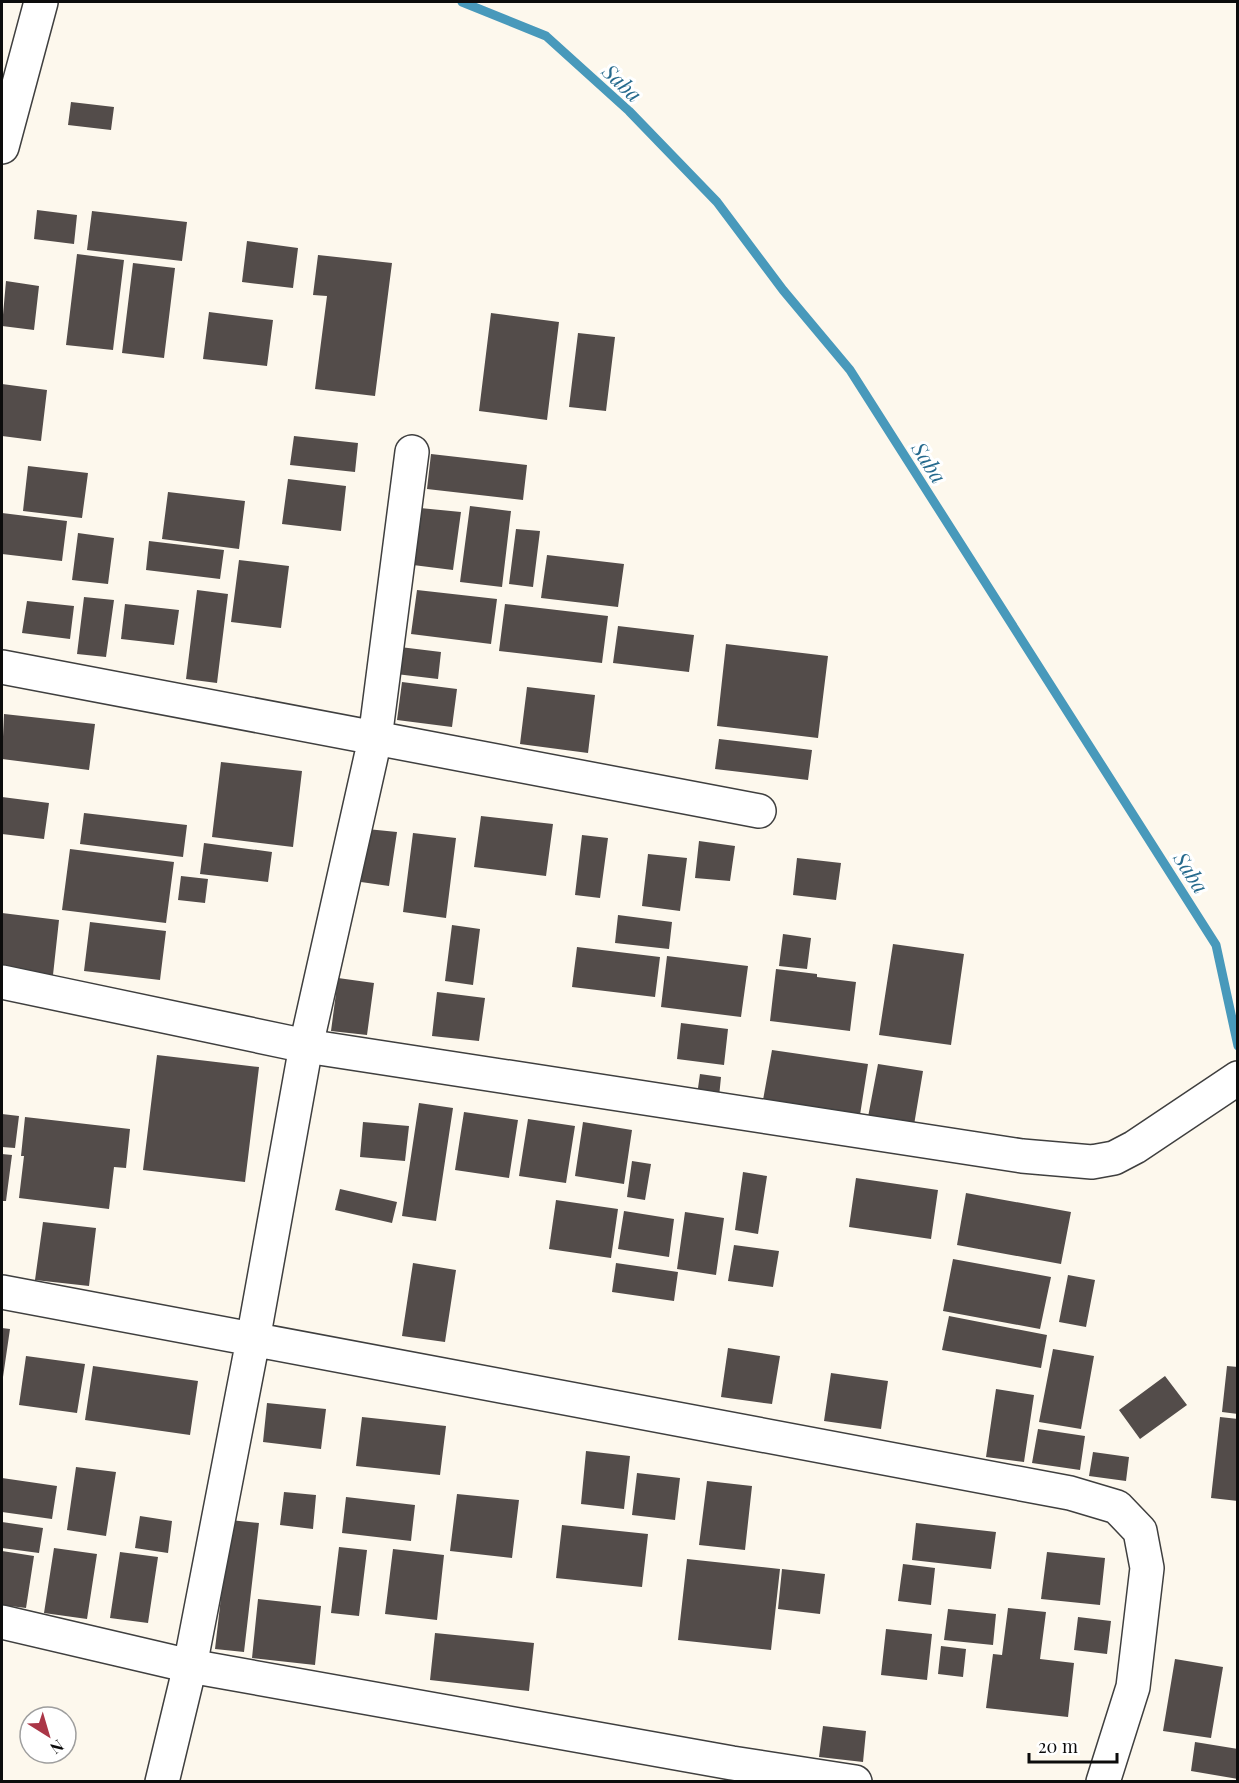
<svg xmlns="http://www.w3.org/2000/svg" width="1239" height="1783" font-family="'Playfair Display',serif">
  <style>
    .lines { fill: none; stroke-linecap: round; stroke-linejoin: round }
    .stream { stroke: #4899bb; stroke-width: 9 }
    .building { fill: #534c4a }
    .minor-casing { stroke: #3f3f3f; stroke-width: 36 }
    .minor { stroke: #fff; stroke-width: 33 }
    .labels { text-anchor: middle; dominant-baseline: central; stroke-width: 6; stroke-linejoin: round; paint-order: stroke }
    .water-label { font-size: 21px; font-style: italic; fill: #266a8d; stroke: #fff }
  </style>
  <rect width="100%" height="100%" fill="#fdf8ed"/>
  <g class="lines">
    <!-- stream -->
    <path class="stream" d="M462 2 546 36 629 111 717 202 783 290 850 370 1216 945 1238 1046"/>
  </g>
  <!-- building -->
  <path class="building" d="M71 102 114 107 111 130 68 125Z
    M37 210 77 215 74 244 34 239Z
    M92 211 187 222 182 261 87 250Z
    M247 241 298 248 293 288 242 282Z
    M77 254 124 260 113 350 66 345Z
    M318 255 392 263 375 396 315 389 327 296 313 295Z
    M133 263 175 268 164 358 122 353Z
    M6 281 39 286 34 330 2 326Z
    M209 312 273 320 267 366 203 359Z
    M491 313 559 322 547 420 479 411Z
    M578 333 615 337 606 411 569 407Z
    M2 384 47 390 41 441 2 436Z
    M294 436 358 443 355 472 290 465Z
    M431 454 527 465 523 500 427 489Z
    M28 466 88 473 82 518 23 511Z
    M288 479 346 486 341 531 282 524Z
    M168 492 245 501 239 549 162 539Z
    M470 506 511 511 502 587 460 582Z
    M420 508 461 512 453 570 413 565Z
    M2 513 67 521 62 561 2 554Z
    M516 529 540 531 533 587 509 584Z
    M78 533 114 538 108 584 72 580Z
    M149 541 224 550 220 579 146 570Z
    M547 555 624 564 618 607 541 598Z
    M239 560 289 566 281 628 231 622Z
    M197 590 228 594 217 683 186 679Z
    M417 590 497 599 491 644 411 634Z
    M84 597 114 600 106 657 77 654Z
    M27 601 74 606 70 639 22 633Z
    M125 604 179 610 174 645 121 639Z
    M505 604 608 616 602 663 499 651Z
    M618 626 694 635 689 672 613 663Z
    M726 644 828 656 818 738 717 726Z
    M400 647 441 652 438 679 396 674Z
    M402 682 457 689 452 727 397 720Z
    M527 687 595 695 588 753 520 744Z
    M4 714 95 724 89 770 2 759Z
    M719 739 812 750 808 780 715 769Z
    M221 762 302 771 293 847 212 837Z
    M2 797 49 803 44 839 2 834Z
    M84 813 187 825 183 857 80 844Z
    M481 816 553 824 546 876 474 867Z
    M367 829 397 832 389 886 361 882Z
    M413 833 456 838 446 918 403 912Z
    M582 835 608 838 600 898 575 895Z
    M699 841 735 846 730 881 695 878Z
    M204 843 272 852 268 882 200 874Z
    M70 849 174 862 166 923 62 910Z
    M648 854 687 858 680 911 642 906Z
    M797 858 841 863 836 900 793 895Z
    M181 876 208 879 205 903 178 900Z
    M2 913 59 920 53 975 2 969Z
    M618 915 672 922 669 949 615 943Z
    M90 922 166 931 160 980 84 971Z
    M452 925 480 929 473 985 445 981Z
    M783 934 811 938 807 969 779 966Z
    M893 944 964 954 951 1045 879 1035Z
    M577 947 660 957 655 997 572 987Z
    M667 956 748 966 741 1017 661 1007Z
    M776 969 817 974V977L856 982 850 1031 770 1021Z
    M338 978 374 983 367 1035 331 1031Z
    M437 992 485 998 479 1041 432 1036Z
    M681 1023 728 1029 724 1065 677 1059Z
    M772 1050 868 1064 860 1115 763 1100Z
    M157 1055 259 1067 245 1182 143 1170Z
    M878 1064 923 1071 914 1125 868 1117Z
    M700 1074 721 1077 719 1097 697 1095Z
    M419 1103 453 1108 436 1221 402 1216Z
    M464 1112 518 1120 509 1178 455 1170Z
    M2 1114 19 1116 15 1148 2 1147Z
    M25 1117 130 1129 126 1168 114 1167 109 1209 19 1198 24 1156H21Z
    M528 1119 575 1126 566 1183 519 1176Z
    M363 1122 409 1126 405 1161 360 1157Z
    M583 1122 632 1130 624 1184 575 1176Z
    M2 1154 12 1155 6 1201H2Z
    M632 1161 651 1164 645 1200 627 1197Z
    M743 1172 767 1176 758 1234 735 1230Z
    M856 1178 938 1190 931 1239 849 1227Z
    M340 1189 397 1202 392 1223 335 1210Z
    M966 1193 1071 1212 1061 1264 957 1245Z
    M556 1200 618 1209 611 1258 549 1249Z
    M624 1211 674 1219 669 1257 618 1249Z
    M685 1212 724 1218 716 1275 677 1269Z
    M43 1222 96 1228 89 1286 35 1280Z
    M734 1245 779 1251 773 1287 728 1281Z
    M953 1259 1051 1277 1040 1329 943 1311Z
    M413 1263 456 1270 445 1342 402 1336Z
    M616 1263 678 1272 674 1301 612 1292Z
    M1068 1275 1095 1280 1086 1327 1059 1322Z
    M949 1316 1047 1335 1041 1368 942 1350Z
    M2 1328 10 1329 3 1377H2Z
    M728 1348 780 1356 772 1404 721 1397Z
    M1053 1349 1094 1356 1081 1429 1039 1422Z
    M26 1356 85 1364 77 1413 19 1405Z
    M93 1366 198 1381 190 1435 85 1420Z
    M1227 1366 1238 1367V1414L1222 1412Z
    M831 1373 888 1381 881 1429 824 1421Z
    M1165 1376 1187 1405 1140 1439 1119 1410Z
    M996 1389 1034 1395 1024 1462 986 1457Z
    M267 1403 326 1409 321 1449 263 1442Z
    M362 1417 446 1426 440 1475 356 1466Z
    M1220 1417 1238 1419V1501L1211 1498Z
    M1038 1429 1085 1436 1080 1470 1032 1463Z
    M586 1451 630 1456 624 1509 581 1504Z
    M1093 1452 1129 1457 1126 1481 1089 1476Z
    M76 1467 116 1472 106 1536 67 1530Z
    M637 1473 680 1478 675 1520 632 1515Z
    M2 1478 57 1486 52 1519 2 1512Z
    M707 1481 752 1486 745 1550 699 1545Z
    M284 1492 316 1495 313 1529 280 1525Z
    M457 1494 519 1500 512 1558 450 1551Z
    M346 1497 415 1505 411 1541 342 1533Z
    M140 1516 172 1521 168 1553 135 1548Z
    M230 1520 259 1523 244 1652 215 1649Z
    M2 1522 43 1528 39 1553 2 1548Z
    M916 1523 996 1532 991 1569 912 1560Z
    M562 1525 648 1534 642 1587 556 1578Z
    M339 1547 367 1550 359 1616 331 1613Z
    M54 1548 97 1554 87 1619 44 1613Z
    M393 1549 444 1555 437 1620 385 1614Z
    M2 1551 34 1556 26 1608 2 1605Z
    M120 1552 158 1557 148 1623 110 1618Z
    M1047 1552 1105 1558 1100 1605 1041 1599Z
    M687 1559 780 1569 771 1650 678 1640Z
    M903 1564 935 1568 931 1605 898 1601Z
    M782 1569 825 1574 820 1614 778 1609Z
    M258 1599 321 1606 315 1665 252 1658Z
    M1008 1608 1046 1612 1040 1659 1074 1663 1068 1717 986 1708 993 1654 1002 1655Z
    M948 1609 996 1614 993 1645 944 1640Z
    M1078 1617 1111 1621 1107 1654 1074 1650Z
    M886 1629 932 1634 927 1680 881 1675Z
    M435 1633 534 1643 529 1691 430 1680Z
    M941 1646 966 1649 963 1677 938 1674Z
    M1175 1659 1223 1667 1211 1738 1163 1731Z
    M823 1726 866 1731 863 1762 819 1757Z
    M1195 1742 1238 1749V1779L1191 1771Z"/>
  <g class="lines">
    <defs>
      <path id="minor" d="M2 147 41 2
        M2 667 759 811
        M2 982 306 1046 1022 1156 1092 1162 1114 1158 1135 1147 1238 1078
        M2 1292 1070 1493 1117 1507 1140 1531 1147 1568 1133 1687 1103 1782
        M2 1622 190 1666 732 1763 855 1782
        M162 1782 190 1666 253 1340 306 1046 375 739 412 452"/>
    </defs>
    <!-- minor casing -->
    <use href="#minor" class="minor-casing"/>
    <!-- minor -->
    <use href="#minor" class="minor"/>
  </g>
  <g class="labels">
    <!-- water labels -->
    <g class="water-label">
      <text transform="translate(623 82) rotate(43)">Saba</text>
      <text transform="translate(930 462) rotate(57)">Saba</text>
      <text transform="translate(1192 872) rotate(57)">Saba</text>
    </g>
  </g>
  <!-- border -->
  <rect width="1239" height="1783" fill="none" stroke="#0c0c0c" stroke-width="6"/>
  <!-- north arrow -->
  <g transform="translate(48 1735) rotate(143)"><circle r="28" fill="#ffffff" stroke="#9e9e9e" stroke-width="1.5"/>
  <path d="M0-4.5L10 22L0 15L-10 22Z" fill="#aa3647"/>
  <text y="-9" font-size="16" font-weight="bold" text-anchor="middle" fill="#0c0c0c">N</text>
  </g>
  <!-- scale -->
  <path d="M1029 1753v9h88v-9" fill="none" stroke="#0c0c0c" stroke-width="3"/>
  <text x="1038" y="1753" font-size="18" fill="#0c0c0c" stroke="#ffffff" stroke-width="4.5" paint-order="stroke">20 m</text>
</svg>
